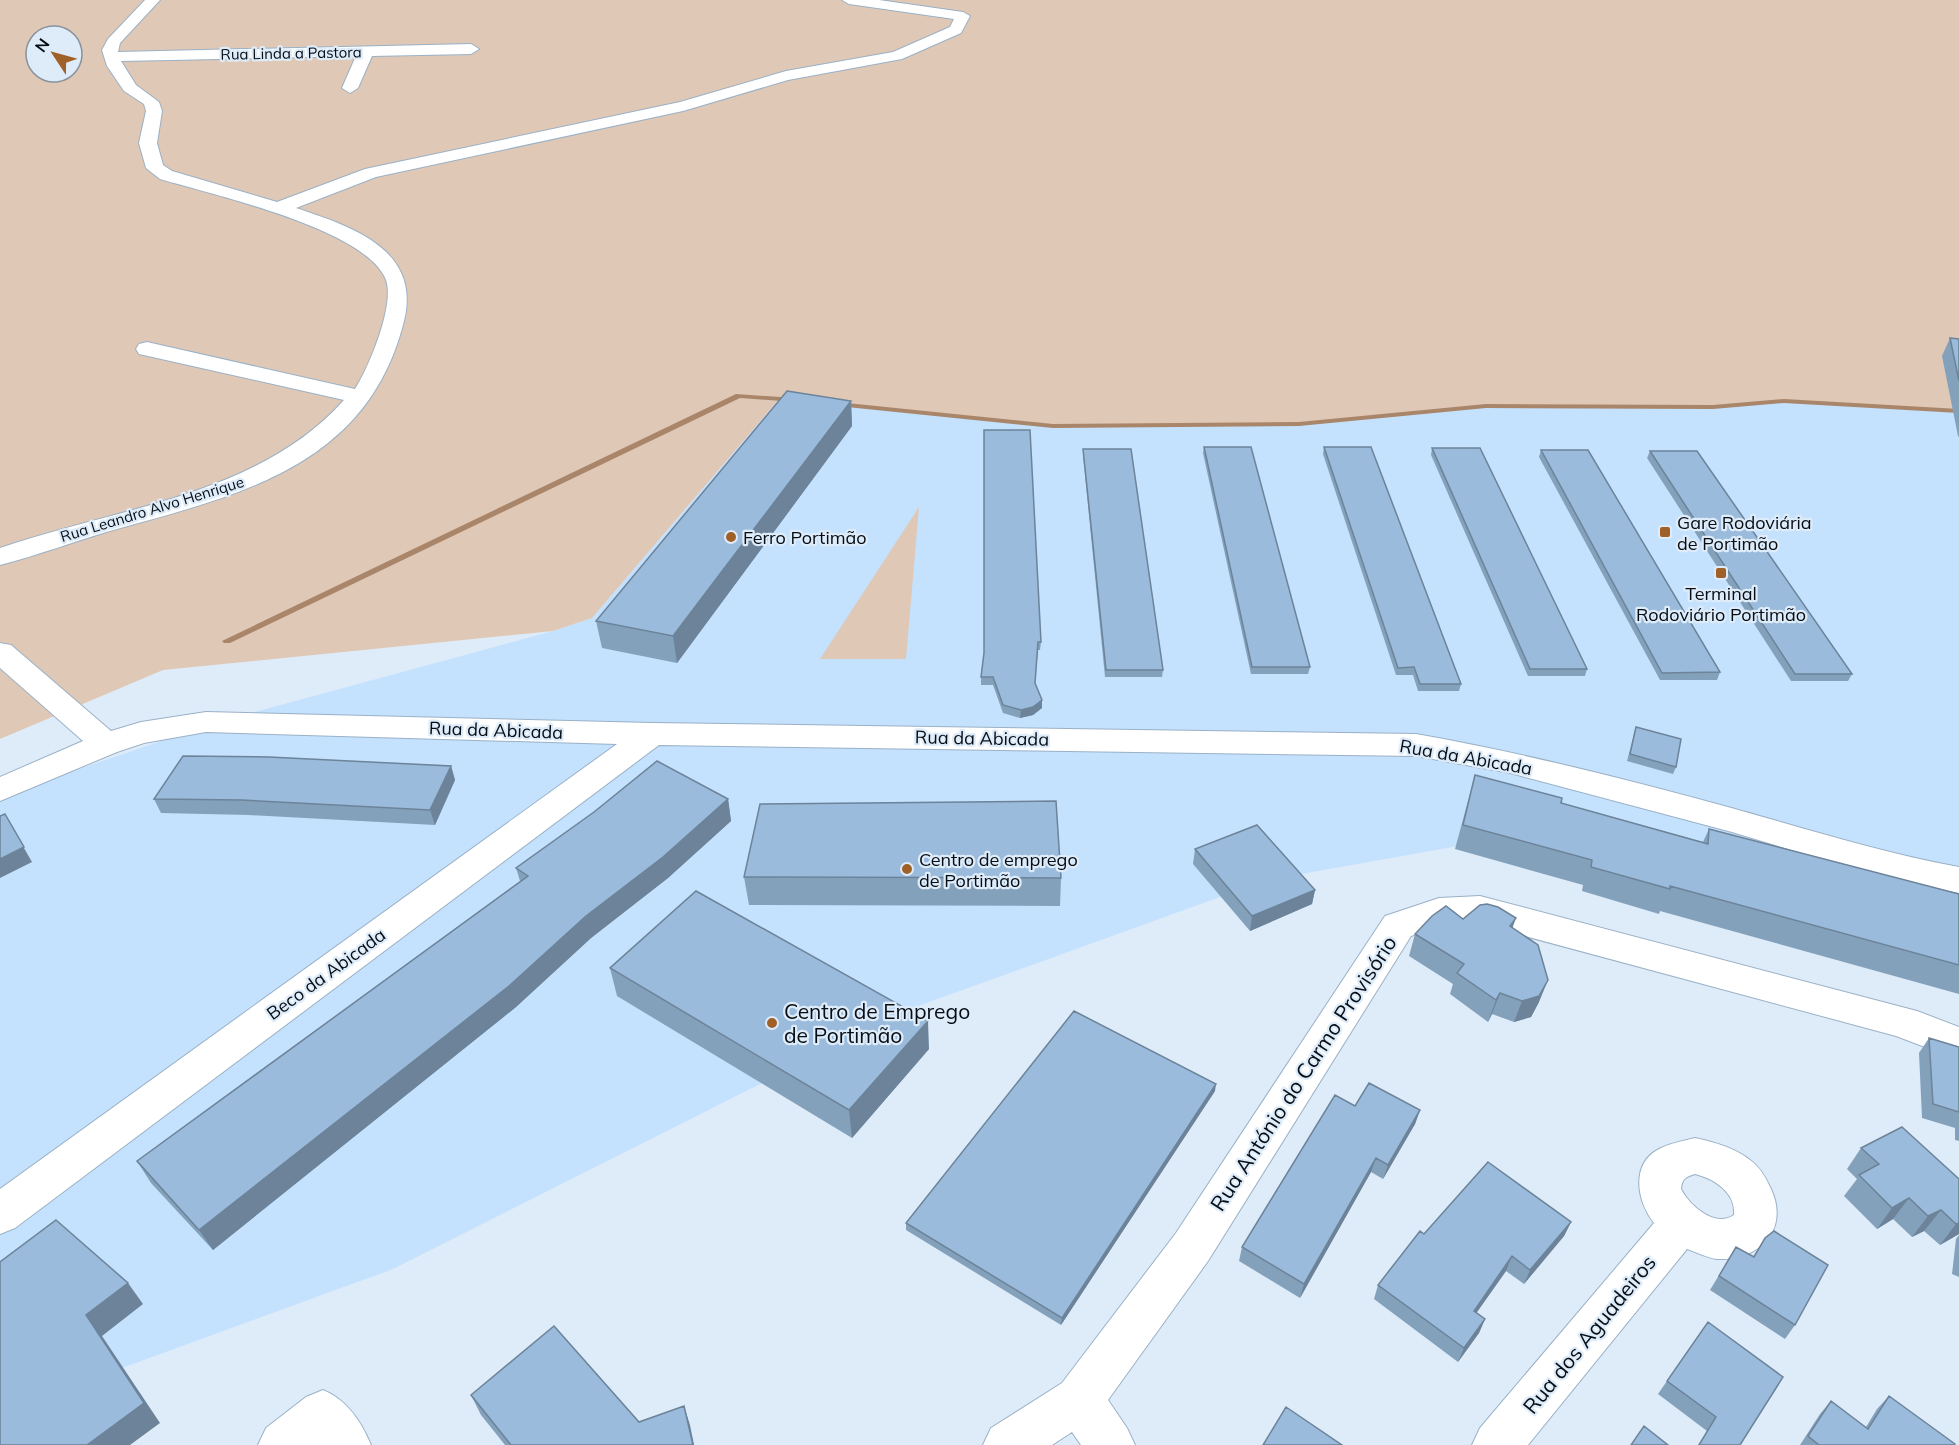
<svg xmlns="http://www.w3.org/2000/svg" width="1959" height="1445" font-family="Mulish,sans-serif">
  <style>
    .built { fill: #c4e1fe }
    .green { fill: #dfc8b6; fill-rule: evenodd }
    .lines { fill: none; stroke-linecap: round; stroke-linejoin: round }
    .stream { fill: #a9856a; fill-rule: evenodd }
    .minor-casing { stroke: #9ab1c6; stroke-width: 2 }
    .minor { fill: #fff; fill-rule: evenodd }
    .wall { fill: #84a1bc }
    .shaded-wall { fill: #6c8399 }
    .building { fill: #9abbdb; stroke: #6c8399; stroke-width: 1.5 }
    .poi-dot { fill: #a06129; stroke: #deecfa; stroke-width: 2 }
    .labels { text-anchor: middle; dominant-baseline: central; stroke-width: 4.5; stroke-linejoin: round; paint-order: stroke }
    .far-street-label { font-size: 15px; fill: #060d14; stroke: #deecfa }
    .poi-label { font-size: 18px; fill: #060d14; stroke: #deecfa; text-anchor: start }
    .street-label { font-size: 18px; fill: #060d14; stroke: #deecfa }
    .near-poi-label { font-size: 21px; fill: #060d14; stroke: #deecfa; text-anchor: start }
    .near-street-label { font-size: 21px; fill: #060d14; stroke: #deecfa }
  </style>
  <rect width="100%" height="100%" fill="#deecfa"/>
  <!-- built -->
  <path class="built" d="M780 398 1053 426 1486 406 1713 407 1784 401 1959 411V984L1604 820 1267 880 907 1010 393 1269 37 1399 0 1392V796L211 724 553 631 592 618Z"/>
  <!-- green -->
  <path class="green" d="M0 0H1959V411L1784 401 1713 407 1486 406 1299 424 1053 426 780 398 592 618 553 631 163 670 0 739ZM36 36H72V72H36Z
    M919 507 906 659H820Z"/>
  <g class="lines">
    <!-- stream -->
    <path class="stream" d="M736 394 795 398 799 400 795 402 740 398 230 643H224L222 641Z
      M1784 399 1959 409V413L1784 403 1713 409 1486 408 1299 426 1053 428 837 406 833 404 837 402 1053 424 1299 422 1486 404 1713 405Z"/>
    <defs>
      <path id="minor" d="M145 0H160L120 43 118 52 471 44 479 49 471 54 372 56 358 88 350 93 342 88 356 56 121 61 136 85 159 102 162 111 157 143 163 165 172 171 277 202 365 169 680 102 786 71 893 52 950 27 954 19 849 4 842 0H879L963 12 970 16 961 33 902 59 788 80 683 111 376 177 296 208C350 226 422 249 404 321 368 465 243 494 117 529 78 540 39 555 0 565V548C115 508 259 496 344 400L139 354 136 349 139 344 147 342 355 389C369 367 395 305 386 280 367 229 210 194 160 179L146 168 139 143 146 111 144 104 124 91 107 66 102 50 108 39Z
        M0 643 11 645 111 731 141 722 206 712 652 723 1416 734C1524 753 1629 780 1735 809 1810 830 1882 853 1959 867V893L1894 881 1732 832 1510 773 1416 756 659 745 15 1228 0 1234V1189L617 744 206 732 144 743 117 752 0 801V777L83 741 0 668Z
        M1480 896 1917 1011 1959 1027V1060L1896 1036 1480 924 1441 925 1411 936 1208 1261 1108 1400 1127 1428 1135 1445H1081L1072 1432 1052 1445H983L991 1428 1062 1383 1176 1233 1385 916 1439 898Z
        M1695 1138C1714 1142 1735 1148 1750 1160 1760 1167 1766 1178 1771 1189 1790 1230 1759 1261 1717 1259 1708 1258 1696 1252 1687 1249L1528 1445H1472L1480 1428 1654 1223C1637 1202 1630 1164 1659 1149 1670 1143 1683 1141 1695 1138ZM1695 1174C1715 1179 1736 1193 1734 1215 1715 1228 1690 1206 1681 1189 1682 1179 1685 1177 1695 1174Z
        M323 1390C347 1400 361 1421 371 1445H258L266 1428 306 1397Z"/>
    </defs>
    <!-- minor casing -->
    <use href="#minor" class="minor-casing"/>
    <!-- minor -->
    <use href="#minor" class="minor"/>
  </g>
  <!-- wall -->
  <path class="wall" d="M1950 338 1959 339V437L1958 436 1942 356Z
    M851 401 852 426 677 663 602 648 596 621Z
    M1204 447 1310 667 1308 674H1251L1203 453Z
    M1324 447 1461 684 1459 691H1418L1413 675H1396L1323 454Z
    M1432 448 1587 669 1585 676H1528L1431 455Z
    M1083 449 1163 670 1162 677H1105L1083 455Z
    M1541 450 1720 672 1717 680H1660L1539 457Z
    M1650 451 1852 674 1848 681H1791L1647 458Z
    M1041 642 1040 650H1038L1035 684 1042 700V708L1033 715 1020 718 1003 713 993 685H981V677L984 653Z
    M1636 727 1676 767 1673 774 1627 761Z
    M451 766 455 780 435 825 249 815 161 813 154 799Z
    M1475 775 1561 803 1703 842 1709 829 1959 894V994L1660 911 1659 914 1582 891 1583 885 1455 849Z
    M728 799 731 821 668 878 591 938 516 1007 213 1250 151 1183 137 1161 520 881 516 868Z
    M1195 849 1315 890 1312 904 1250 931 1193 864Z
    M744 877 1061 878 1060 906 749 905Z
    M1463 919 1513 928 1539 1002 1531 1017 1514 1022 1492 1014 1488 1022 1450 994 1453 984 1409 956 1415 934Z
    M610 968 929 1049 852 1138 617 996Z
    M1929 1038 1959 1047V1141L1955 1140V1128L1922 1118 1919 1053Z
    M1215 1091 1061 1325 906 1230V1223Z
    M1355 1106 1420 1110 1415 1124 1383 1179 1371 1172 1300 1298 1239 1261 1242 1247Z
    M1861 1148 1959 1179V1234L1940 1245 1924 1231 1912 1237 1893 1219 1877 1229 1844 1196 1857 1179 1847 1169Z
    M1571 1222 1564 1236 1524 1284 1506 1271 1476 1313 1485 1319 1479 1333 1458 1362 1374 1299 1378 1285 1424 1234Z
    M1959 1235V1277L1952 1274 1956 1239Z
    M1765 1238 1795 1325 1785 1339 1710 1290 1736 1247 1753 1257Z
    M1708 1322 1740 1445H1698L1707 1431 1658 1394Z
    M471 1395 639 1422 684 1406 694 1445H505L481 1415Z
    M1889 1396 1954 1445H1800L1820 1414 1831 1401 1866 1427 1877 1409Z"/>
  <!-- shaded-wall -->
  <path class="shaded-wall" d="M851 401 852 426 677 663 673 636Z
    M1042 700V708L1033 715 1020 718 1021 710Z
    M451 766 455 780 435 825 430 810Z
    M728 799 731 821 668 878 591 938 516 1007 213 1250 199 1230 586 916Z
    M13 829 32 862 0 878V859Z
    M1315 890 1312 904 1250 931 1252 916Z
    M1516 918 1508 940 1510 926Z
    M1548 980 1539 1002 1531 1017 1514 1022 1522 1001Z
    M1500 993 1492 1014 1488 1022 1496 1000Z
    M928 1021 929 1049 852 1138 849 1110Z
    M1216 1084 1215 1091 1061 1325 1062 1318Z
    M1420 1110 1415 1124 1383 1179 1388 1165Z
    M1376 1158 1371 1172 1300 1298 1304 1284Z
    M1909 1198 1893 1219 1877 1229 1892 1208Z
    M1941 1210 1924 1231 1912 1237 1928 1216Z
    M1571 1222 1564 1236 1524 1284 1530 1270Z
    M1959 1223V1234L1940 1245 1956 1224Z
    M1512 1256 1506 1271 1468 1325 1474 1311Z
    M128 1283 143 1304 102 1336 160 1423 130 1445H87L86 1315Z
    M1485 1319 1479 1333 1458 1362 1464 1348Z
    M684 1406 690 1425 694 1445H693Z"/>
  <!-- building -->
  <path class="building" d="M1950 338 1959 339V381Z
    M787 391 851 401 673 636 596 621Z
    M984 430H1030L1041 642H1038L1035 683 1042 700 1033 707 1021 710 1003 705 993 677H981L984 653Z
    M1204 447H1251L1310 667H1252Z
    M1324 447H1371L1461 684H1420L1414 667 1398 668Z
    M1432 448H1480L1587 669H1530Z
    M1083 449H1131L1163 670H1106Z
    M1541 450H1588L1720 672 1662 673Z
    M1650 451H1697L1852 674H1795Z
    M1636 727 1681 739 1676 767 1630 754Z
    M183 756 269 757 451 766 430 810 242 800 154 799Z
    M657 761 728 799 663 857 586 916 509 986 199 1230 137 1161 528 876 516 868 594 812Z
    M1475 775 1562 798 1561 803 1708 844 1709 829 1959 894V965L1670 886V889L1591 867 1592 860 1463 825Z
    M1056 801 1061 878 744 877 760 804Z
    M5 814 24 847 0 859V816Z
    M1257 825 1315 890 1252 916 1195 849Z
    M696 891 928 1021 849 1110 610 968Z
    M1487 904 1498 907 1516 918 1510 926 1538 945 1548 980 1539 996 1522 1001 1500 993 1496 1000 1457 973 1464 964 1415 934 1432 916 1446 906 1463 919 1480 905Z
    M1074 1011 1216 1084 1062 1318 906 1223Z
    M1929 1038 1959 1047V1112L1933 1104Z
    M1369 1083 1420 1110 1388 1165 1376 1158 1304 1284 1242 1247 1335 1095 1355 1106Z
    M1902 1127 1959 1179V1223L1956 1224 1941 1210 1928 1216 1909 1198 1892 1208 1859 1175 1879 1164 1861 1148Z
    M1488 1162 1571 1222 1530 1270 1512 1256 1474 1311 1485 1319 1464 1348 1378 1285 1420 1231 1424 1234Z
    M56 1220 128 1283 86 1315 144 1403 87 1445H0V1262Z
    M1774 1231 1828 1265 1795 1325 1719 1276 1736 1247 1754 1257 1765 1238Z
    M1708 1322 1783 1377 1740 1445H1699L1716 1417 1667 1381Z
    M554 1326 639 1422 684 1406 693 1445H511L471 1395Z
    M1889 1396 1955 1444 1954 1445H1819L1808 1436 1831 1401 1868 1429Z
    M1286 1407 1342 1445H1263Z
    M1644 1426 1668 1445H1631Z"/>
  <!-- markers -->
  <g class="poi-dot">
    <rect x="1659" y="526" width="12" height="12" rx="3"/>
    <circle cx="731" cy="537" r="6"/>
    <rect x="1715" y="567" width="12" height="12" rx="3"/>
    <circle cx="907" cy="869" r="6"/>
    <circle cx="772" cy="1023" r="6"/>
  </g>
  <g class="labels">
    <!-- far-street labels -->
    <g class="far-street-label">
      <text transform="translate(291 53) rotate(-1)">Rua Linda a Pastora</text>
      <text transform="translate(152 509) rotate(-17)">Rua Leandro Alvo Henrique</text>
    </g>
    <!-- poi labels -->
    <g class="poi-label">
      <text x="1677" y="522">Gare Rodoviária<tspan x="1677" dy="21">de Portimão</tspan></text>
      <text x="743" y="537">Ferro Portimão</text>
      <text x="1721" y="593" text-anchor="middle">Terminal<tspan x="1721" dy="21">Rodoviário Portimão</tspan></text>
      <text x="919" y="859">Centro de emprego<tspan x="919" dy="21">de Portimão</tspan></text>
    </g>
    <!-- street labels -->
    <g class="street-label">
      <text transform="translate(496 730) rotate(2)">Rua da Abicada</text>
      <text transform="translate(982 738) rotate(1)">Rua da Abicada</text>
      <text transform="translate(1466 757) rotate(10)">Rua da Abicada</text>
      <text transform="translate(326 974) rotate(-36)">Beco da Abicada</text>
    </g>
    <!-- near-poi labels -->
    <g class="near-poi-label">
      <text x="784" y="1011">Centro de Emprego<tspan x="784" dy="24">de Portimão</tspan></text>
    </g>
    <!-- near-street labels -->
    <g class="near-street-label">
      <text transform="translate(1303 1073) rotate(-57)">Rua António do Carmo Provisório</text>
      <text transform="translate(1589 1334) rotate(-51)">Rua dos Aguadeiros</text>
    </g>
  </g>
  <!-- north arrow -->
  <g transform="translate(54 54) rotate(306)"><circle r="28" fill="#deecfa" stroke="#88939e" stroke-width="1.5"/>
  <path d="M0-4.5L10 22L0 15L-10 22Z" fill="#a06129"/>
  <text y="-9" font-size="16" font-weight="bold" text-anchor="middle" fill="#060d14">N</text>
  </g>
</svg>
